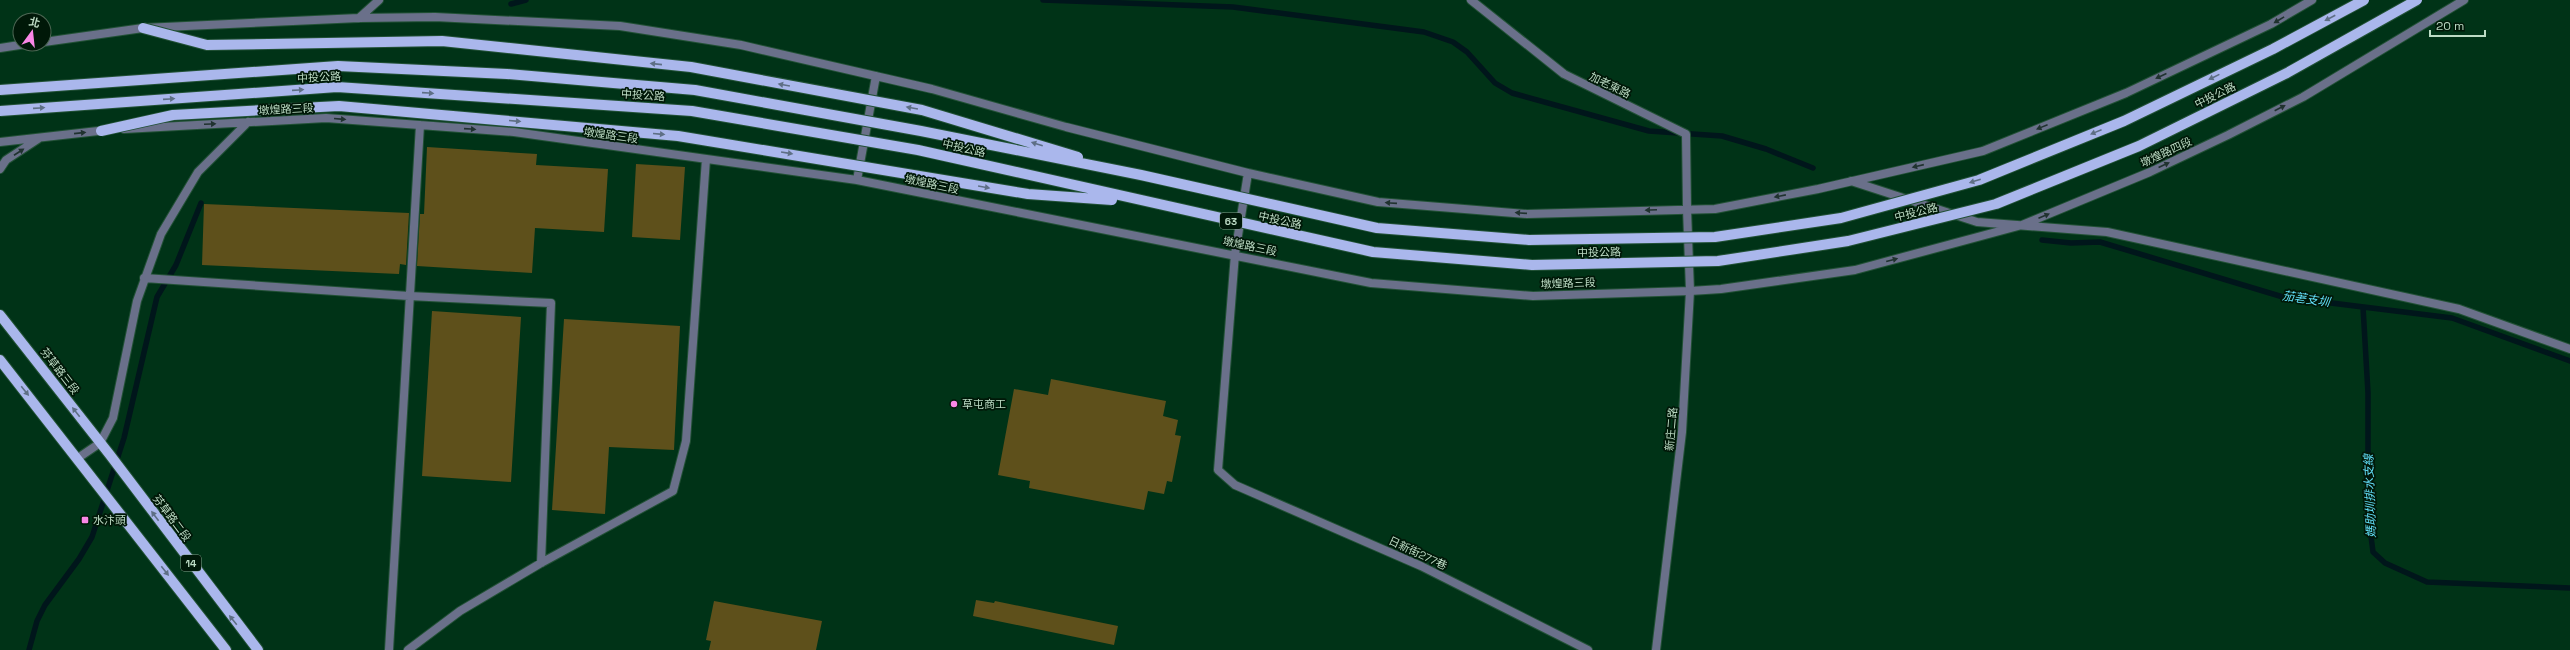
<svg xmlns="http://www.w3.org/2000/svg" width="2570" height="650" font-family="'Space Grotesk','Noto Sans TC',sans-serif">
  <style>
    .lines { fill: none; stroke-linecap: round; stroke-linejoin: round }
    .stream { stroke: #00161b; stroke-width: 5.5 }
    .building { fill: #5e501b }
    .minor-casing { stroke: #225136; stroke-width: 10 }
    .tertiary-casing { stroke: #225136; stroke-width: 10 }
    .primary-casing { stroke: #225136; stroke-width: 12 }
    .minor { stroke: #6a708a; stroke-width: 8 }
    .tertiary { stroke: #6a708a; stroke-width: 8 }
    .primary { stroke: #aab7ec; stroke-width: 10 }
    .primary-bridge-casing { stroke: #225136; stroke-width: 12; stroke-linecap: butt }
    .primary-bridge { stroke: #aab7ec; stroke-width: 10 }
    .oneway { fill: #5e6f85 }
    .oneway2 { fill: #20322f }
    .poi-dot { fill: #fa87e6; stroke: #001808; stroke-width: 1.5 }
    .labels { text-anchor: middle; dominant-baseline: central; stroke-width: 3.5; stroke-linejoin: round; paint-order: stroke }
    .shield { fill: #001808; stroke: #84a08c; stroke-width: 1 }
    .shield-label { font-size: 10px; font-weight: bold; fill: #bcdbc4 }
    .street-label { font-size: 11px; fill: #bcdbc4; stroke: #001808 }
    .poi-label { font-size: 11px; fill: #bcdbc4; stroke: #001808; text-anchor: start }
    .water-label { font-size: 12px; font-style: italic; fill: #61def8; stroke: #001808 }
  </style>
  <rect width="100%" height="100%" fill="#003317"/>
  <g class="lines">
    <!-- stream -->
    <path class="stream" d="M1043 0 1233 7 1424 32 1453 42 1467 52 1495 83 1512 93 1649 131 1722 136 1766 149 1813 168
      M511 4 526 0
      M2042 240 2071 243 2100 242 2283 297 2452 318 2570 361
      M2363 307 2368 393V513L2373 552 2385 563 2427 582 2570 588
      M29 650 37 621 45 605 79 559 92 537 124 438 157 297 176 265 201 203"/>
  </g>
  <!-- building -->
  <path class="building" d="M427 147 537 154 536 165 608 169 604 232 535 228 532 273 417 266 420 214H424Z
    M636 164 685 167 680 240 632 237Z
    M204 204 409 213 406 265 400 264 399 274 202 265Z
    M432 311 521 317 511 482 422 476Z
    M564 319 680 326 674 450 609 447 605 514 552 510Z
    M1051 379 1166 401 1163 416 1178 420 1175 435 1181 436 1172 482 1167 481 1164 494 1148 491 1144 510 1029 488 1030 481 998 475 1014 389 1048 395Z
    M976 600 994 603 995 601 1118 626 1114 645 973 616Z
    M714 601 822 621 816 650H709L711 641 706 640Z"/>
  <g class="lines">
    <defs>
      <path id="minor" d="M1471 0 1564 74 1686 134 1687 209
        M359 18 379 0
        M44 42 143 28 359 18 435 17 620 26 741 45 932 89 1066 127 1248 173 1378 202 1527 214 1715 209 1818 189 1983 151 2126 93 2271 24 2312 0
        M0 48 26 44
        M124 129 326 118 514 132 857 180 1371 283 1533 296 1690 291 1721 289 1855 270 2022 225 2150 172 2228 135 2303 97 2464 0
        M0 142 107 130
        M0 169 6 160 38 139
        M1248 173 1235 254 1218 470 1235 485 1421 566 1588 650
        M857 180 876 76
        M1851 181 1977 222 2107 232 2459 309 2570 349
        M144 278 409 296 551 303 541 563
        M78 458 100 443 113 418 137 301 161 234 198 172 248 122
        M389 650 420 125
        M408 650 460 611 541 563 673 491 686 441 706 159"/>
      <path id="tertiary" d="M1656 650 1682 432 1690 291 1687 209"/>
      <path id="primary" d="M0 315 110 455 258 650
        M0 360 226 650"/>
    </defs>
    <!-- minor casing -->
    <use href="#minor" class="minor-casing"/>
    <!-- tertiary casing -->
    <use href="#tertiary" class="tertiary-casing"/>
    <!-- primary casing -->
    <use href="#primary" class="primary-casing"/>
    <!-- minor -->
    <use href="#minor" class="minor"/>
    <!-- tertiary -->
    <use href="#tertiary" class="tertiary"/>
    <!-- primary -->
    <use href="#primary" class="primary"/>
    <defs>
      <path id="primary-bridge" d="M143 28 207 45 442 41 691 67 922 110 1078 157
        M0 90 338 66 507 74 695 90 921 131 1141 175 1377 228 1529 240 1715 237 1841 218 1979 180 2124 121 2273 49 2364 0
        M0 111 337 87 692 111 918 150 1373 252 1532 265 1718 261 1848 241 1996 204 2139 146 2287 73 2417 0
        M101 131 173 115 339 106 678 136 1028 194 1112 200"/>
    </defs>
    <!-- primary-bridge casing -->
    <use href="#primary-bridge" class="primary-bridge-casing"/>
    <!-- primary-bridge -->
    <use href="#primary-bridge" class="primary-bridge"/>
  </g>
  <!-- one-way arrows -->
  <defs><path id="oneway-solid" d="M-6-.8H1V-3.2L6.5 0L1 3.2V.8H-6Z"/></defs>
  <g class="oneway">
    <use href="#oneway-solid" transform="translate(2330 18) rotate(152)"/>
    <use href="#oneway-solid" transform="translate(656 64) rotate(-174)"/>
    <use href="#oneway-solid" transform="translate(2214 77) rotate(154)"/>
    <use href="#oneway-solid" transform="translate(784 85) rotate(-170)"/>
    <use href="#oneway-solid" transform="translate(298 90) rotate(-4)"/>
    <use href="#oneway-solid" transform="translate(428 93) rotate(4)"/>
    <use href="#oneway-solid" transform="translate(169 99) rotate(-4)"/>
    <use href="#oneway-solid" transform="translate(39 108) rotate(-4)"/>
    <use href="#oneway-solid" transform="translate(912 108) rotate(-170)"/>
    <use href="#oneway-solid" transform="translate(515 121) rotate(5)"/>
    <use href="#oneway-solid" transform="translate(2096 132) rotate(158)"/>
    <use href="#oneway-solid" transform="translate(659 134) rotate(5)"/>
    <use href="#oneway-solid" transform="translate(1037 144) rotate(-163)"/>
    <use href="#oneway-solid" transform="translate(787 153) rotate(9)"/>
    <use href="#oneway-solid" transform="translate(1975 181) rotate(163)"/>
    <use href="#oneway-solid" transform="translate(984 187) rotate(10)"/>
    <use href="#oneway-solid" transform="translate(25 391) rotate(51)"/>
    <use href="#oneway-solid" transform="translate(76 412) rotate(-128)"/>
    <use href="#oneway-solid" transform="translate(155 516) rotate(-127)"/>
    <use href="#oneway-solid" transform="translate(165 571) rotate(52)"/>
    <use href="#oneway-solid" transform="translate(233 620) rotate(-129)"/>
  </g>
  <g class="oneway2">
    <use href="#oneway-solid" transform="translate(2279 20) rotate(149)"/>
    <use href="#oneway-solid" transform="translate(2161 76) rotate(155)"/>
    <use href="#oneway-solid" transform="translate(2280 108) rotate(-27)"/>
    <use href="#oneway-solid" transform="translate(340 119) rotate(5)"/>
    <use href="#oneway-solid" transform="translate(210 124) rotate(-3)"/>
    <use href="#oneway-solid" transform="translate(2042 127) rotate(158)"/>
    <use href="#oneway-solid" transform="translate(470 129) rotate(4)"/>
    <use href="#oneway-solid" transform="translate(80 133) rotate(-6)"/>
    <use href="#oneway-solid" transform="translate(19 152) rotate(-33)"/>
    <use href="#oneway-solid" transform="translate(2164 165) rotate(-25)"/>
    <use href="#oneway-solid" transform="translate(1918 166) rotate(167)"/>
    <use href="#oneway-solid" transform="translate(1780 196) rotate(169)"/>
    <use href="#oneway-solid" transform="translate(1391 203) rotate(-176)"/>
    <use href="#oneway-solid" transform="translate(1651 210) rotate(178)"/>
    <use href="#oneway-solid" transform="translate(1521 213) rotate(-176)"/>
    <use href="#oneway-solid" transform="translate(2044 216) rotate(-23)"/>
    <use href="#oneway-solid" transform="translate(1892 260) rotate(-15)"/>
  </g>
  <!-- markers -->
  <g class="poi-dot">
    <circle cx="954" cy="404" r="4"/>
    <rect x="81" y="516" width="8" height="8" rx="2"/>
  </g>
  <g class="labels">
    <!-- shield labels -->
    <g class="shield">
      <rect x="1220" y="213" width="22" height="16" rx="3"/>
      <rect x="181" y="555" width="20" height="16" rx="3"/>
    </g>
    <g class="shield-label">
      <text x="1231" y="221">63</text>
      <text x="191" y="563">14</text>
    </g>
    <!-- street labels -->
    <g class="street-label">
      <text transform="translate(319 77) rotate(-3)">中投公路</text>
      <text transform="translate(1610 85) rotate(26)">加老東路</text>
      <text transform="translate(643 95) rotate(4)">中投公路</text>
      <text transform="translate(2215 95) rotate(-26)">中投公路</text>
      <text transform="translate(286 109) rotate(-3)">墩煌路三段</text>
      <text transform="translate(611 135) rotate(8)">墩煌路三段</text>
      <text transform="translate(964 148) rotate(13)">中投公路</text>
      <text transform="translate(2166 152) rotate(-25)">墩煌路四段</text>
      <text transform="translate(932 184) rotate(12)">墩煌路三段</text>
      <text transform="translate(1916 212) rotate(-14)">中投公路</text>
      <text transform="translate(1280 220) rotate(12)">中投公路</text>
      <text transform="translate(1250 246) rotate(12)">墩煌路三段</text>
      <text transform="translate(1599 252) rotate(-1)">中投公路</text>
      <text transform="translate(1568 283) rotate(-2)">墩煌路三段</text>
      <text transform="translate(60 371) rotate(52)">芬草路三段</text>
      <text transform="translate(1671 429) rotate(-85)">新庄二路</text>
      <text transform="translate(172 518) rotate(53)">芬草路二段</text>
      <text transform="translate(1418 553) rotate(25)">日新街277巷</text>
    </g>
    <!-- poi labels -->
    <g class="poi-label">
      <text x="962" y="404">草屯商工</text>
      <text x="93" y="520">水汴頭</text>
    </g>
    <!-- water labels -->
    <g class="water-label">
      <text transform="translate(2306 299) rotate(8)">茄荖支圳</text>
      <text transform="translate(2370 496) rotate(-92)">媽助圳排水支線</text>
    </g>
  </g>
  <!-- north arrow -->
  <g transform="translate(32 32) rotate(15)"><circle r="19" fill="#001808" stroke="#4b6653"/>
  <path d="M0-3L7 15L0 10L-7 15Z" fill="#fa87e6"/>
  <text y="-6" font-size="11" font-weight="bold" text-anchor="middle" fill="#bcdbc4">北</text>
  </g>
  <!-- scale -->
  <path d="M2430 30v6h55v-6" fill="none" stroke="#bcdbc4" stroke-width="2"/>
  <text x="2436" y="30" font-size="12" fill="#bcdbc4" stroke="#001808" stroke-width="3" paint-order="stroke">20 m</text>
</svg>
